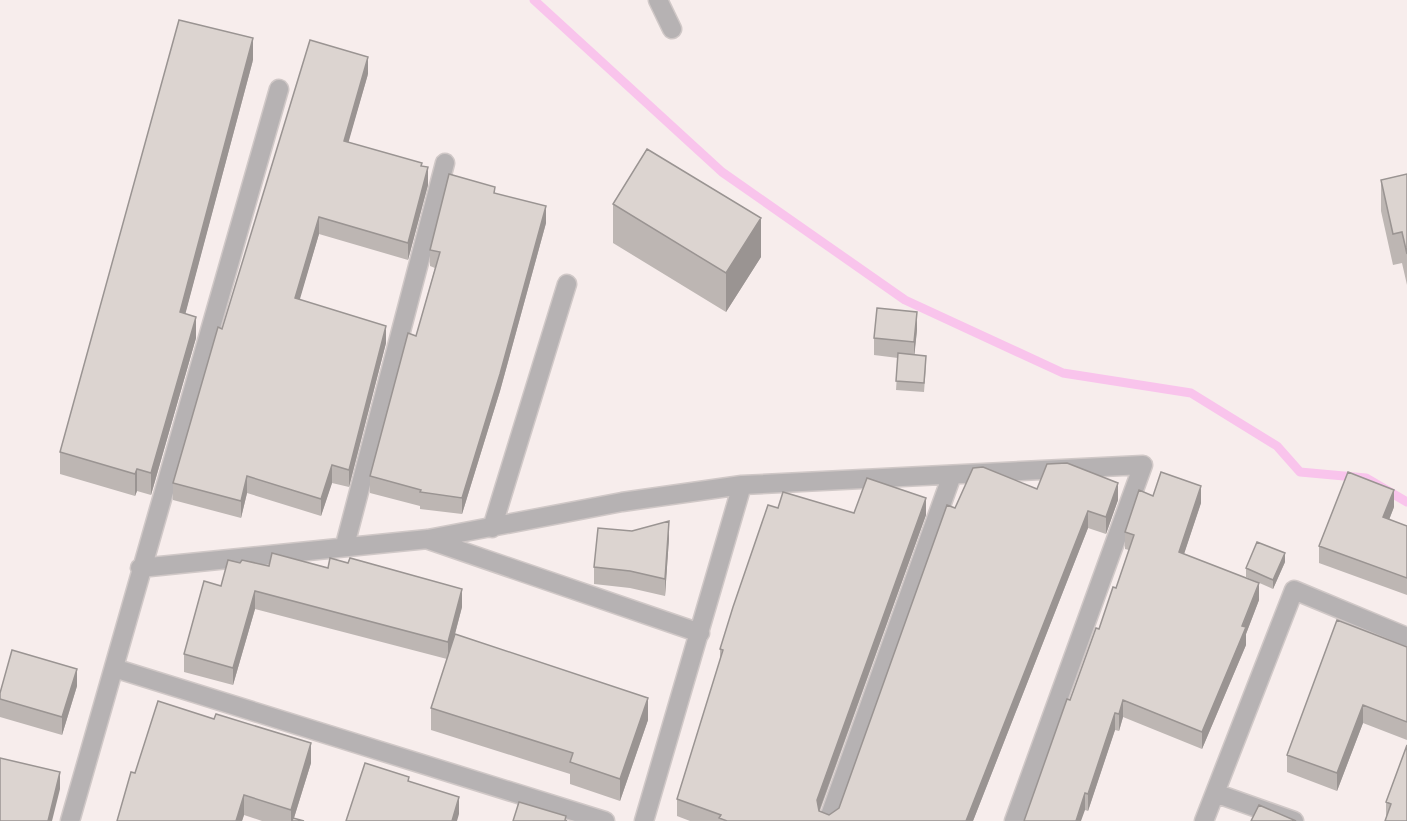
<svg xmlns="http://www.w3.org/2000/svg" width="1407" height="821" font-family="'Exo 2',sans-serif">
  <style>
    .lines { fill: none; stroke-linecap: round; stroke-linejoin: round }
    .stream { stroke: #f9c4ec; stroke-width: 9 }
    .street-casing { stroke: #d0c8c7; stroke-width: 21 }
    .street { stroke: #b6b2b3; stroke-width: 18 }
    .wall { fill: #bdb6b3 }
    .shaded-wall { fill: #9a9492 }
    .building { fill: #dcd4d0; stroke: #9a9492; stroke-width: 1.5 }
  </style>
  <rect width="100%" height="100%" fill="#f7edec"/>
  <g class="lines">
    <!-- stream -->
    <path class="stream" d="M534 0 722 172 905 300 1063 373 1191 393 1277 446 1300 472 1366 478 1407 502"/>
    <defs>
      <path id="street" d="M658 0 672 29
        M492 528 567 284
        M429 540 700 633
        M345 545 445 163
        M140 568 428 539 622 502 742 485 1143 465 1014 821
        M114 668 605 821
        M1215 793 1294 821
        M70 821 279 89
        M644 821 742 485
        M828 821 952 475
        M1204 821 1294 590 1407 637"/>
    </defs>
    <!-- street casing -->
    <use href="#street" class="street-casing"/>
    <!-- street -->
    <use href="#street" class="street"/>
  </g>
  <!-- wall -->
  <path class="wall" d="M253 60 185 314 196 338 151 495 137 491 135 496 60 474V452Z
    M368 74 348 142 422 166 428 185 408 260 319 234 299 300 386 343 349 487 332 483 321 516 247 493 241 518 173 500V483L222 329Z
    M1407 174V285L1402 263 1393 265 1381 211V180Z
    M495 193 546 223 500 391 462 514 420 509V506L370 493V476L416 336 435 268 430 266V250Z
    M613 204 761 257 726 312 613 243Z
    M917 330 914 355 926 365 924 392 896 390 898 358 874 355V338Z
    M1037 489 1118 500 1106 534 1088 528 973 821H690L677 816V799L720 662V649L778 508 854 513 926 515 820 811 829 815 839 808 955 508Z
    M1153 496 1201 503 1184 554 1259 600 1246 634V645L1202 749 1123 717 1119 731 1115 730 1088 811 1085 810 1070 700 1116 588 1129 550 1125 549V532Z
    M1394 507 1389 520 1407 526V595L1319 563V546Z
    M669 538 665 596 630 588 594 584V567Z
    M1285 562 1273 589 1246 577V568Z
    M240 563 462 607 455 634 648 720 620 801 570 784V774L431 730V708L447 659 255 609 233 685 184 672V654L221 586Z
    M1407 647V740L1363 723 1337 791 1287 772V755Z
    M77 686 62 735 0 717V693Z
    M1407 745V821L1386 819V802Z
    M311 763 294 818 304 821H262L244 815 242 821H117L135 773Z"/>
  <!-- shaded-wall -->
  <path class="shaded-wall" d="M253 38V60L180 334V312Z
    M368 57V74L344 158V141Z
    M428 167V185L408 260V243Z
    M546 206V223L500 391 462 514V498Z
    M319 217V234L295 316V298Z
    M761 218V257L726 312V273Z
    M917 312V330L914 359V342Z
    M196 317V338L151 495V473Z
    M386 326V343L349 487V470Z
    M332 465V483L321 516V499Z
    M137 469V491L135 496V474Z
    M247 476V493L241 518V501Z
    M1118 483V500L1106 534V517Z
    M1201 486V503L1179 569V552Z
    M1394 490V507L1383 535V517Z
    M926 498V515L817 817V800Z
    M1088 511V528L973 821H966Z
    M669 521V538L665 596V579Z
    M1285 553V562L1273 589V580Z
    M1259 583V600L1246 634V645L1202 749V732Z
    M462 589V607L448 660V642Z
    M255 591V609L233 685V668Z
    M77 669V686L62 735V717Z
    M648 698V720L620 801V779Z
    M1123 700V717L1119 731V714Z
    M1363 705V723L1337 791V773Z
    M1115 713V730L1088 811V794Z
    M311 743V763L293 821H291V810Z
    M60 772V789L52 821H48Z
    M1085 793V810L1081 821H1076Z
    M244 795V815L242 821H236Z
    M459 797V814L457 821H452Z"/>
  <!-- building -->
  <path class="building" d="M179 20 253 38 180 312 196 317 151 473 137 469 135 474 60 452Z
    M310 40 368 57 344 141 422 163 421 166 428 167 408 243 319 217 295 298 386 326 349 470 332 465 321 499 247 476 241 501 173 483 218 327 222 329Z
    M647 149 761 218 726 273 613 204Z
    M449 174 495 187 494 193 546 206 500 374 462 498 420 492 421 490 370 476 408 333 416 336 440 252 430 250Z
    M1407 174V254L1402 232 1393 234 1381 180Z
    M877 308 917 312 914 342 874 338Z
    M898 353 926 356 924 383 896 381Z
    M1067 463 1118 483 1106 517 1088 511 966 821H727L719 818 721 815 677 799 723 650 720 649 733 607 768 505 778 508 783 492 854 513 867 478 926 498 817 800 819 811 829 815 839 808 947 505 955 508 973 468 983 467 1037 489 1047 464Z
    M1161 472 1201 486 1179 552 1259 583 1242 626 1246 627 1202 732 1123 700 1119 714 1115 713 1088 794 1085 793 1076 821H1024L1067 699 1070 700 1096 628 1099 629 1113 587 1116 588 1134 535 1125 532 1139 490 1153 496Z
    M1348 472 1394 490 1383 517 1407 526V578L1319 546Z
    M669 521 665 579 630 571 594 567 598 528 632 531Z
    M1257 542 1285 553 1273 580 1246 568Z
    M272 553 328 568 330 558 348 563 350 558 462 589 448 642 255 591 233 668 184 654 204 581 221 586 228 560 240 563 242 560 269 566Z
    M1337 620 1407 647V722L1363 705 1337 773 1287 755Z
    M455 634 648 698 620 779 570 762 573 753 431 708Z
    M12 650 77 669 62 717 0 699V693Z
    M158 701 214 719 216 714 311 743 291 810 244 795 236 821H117L131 772 135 773Z
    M1407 745V821H1385L1391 804 1386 802Z
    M0 758 60 772 48 821H0Z
    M365 763 409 777 408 781 459 797 452 821H346Z
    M519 802 566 816 565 820 567 821H513Z
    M1259 805 1296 821H1251Z
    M293 818 304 821H292Z"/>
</svg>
